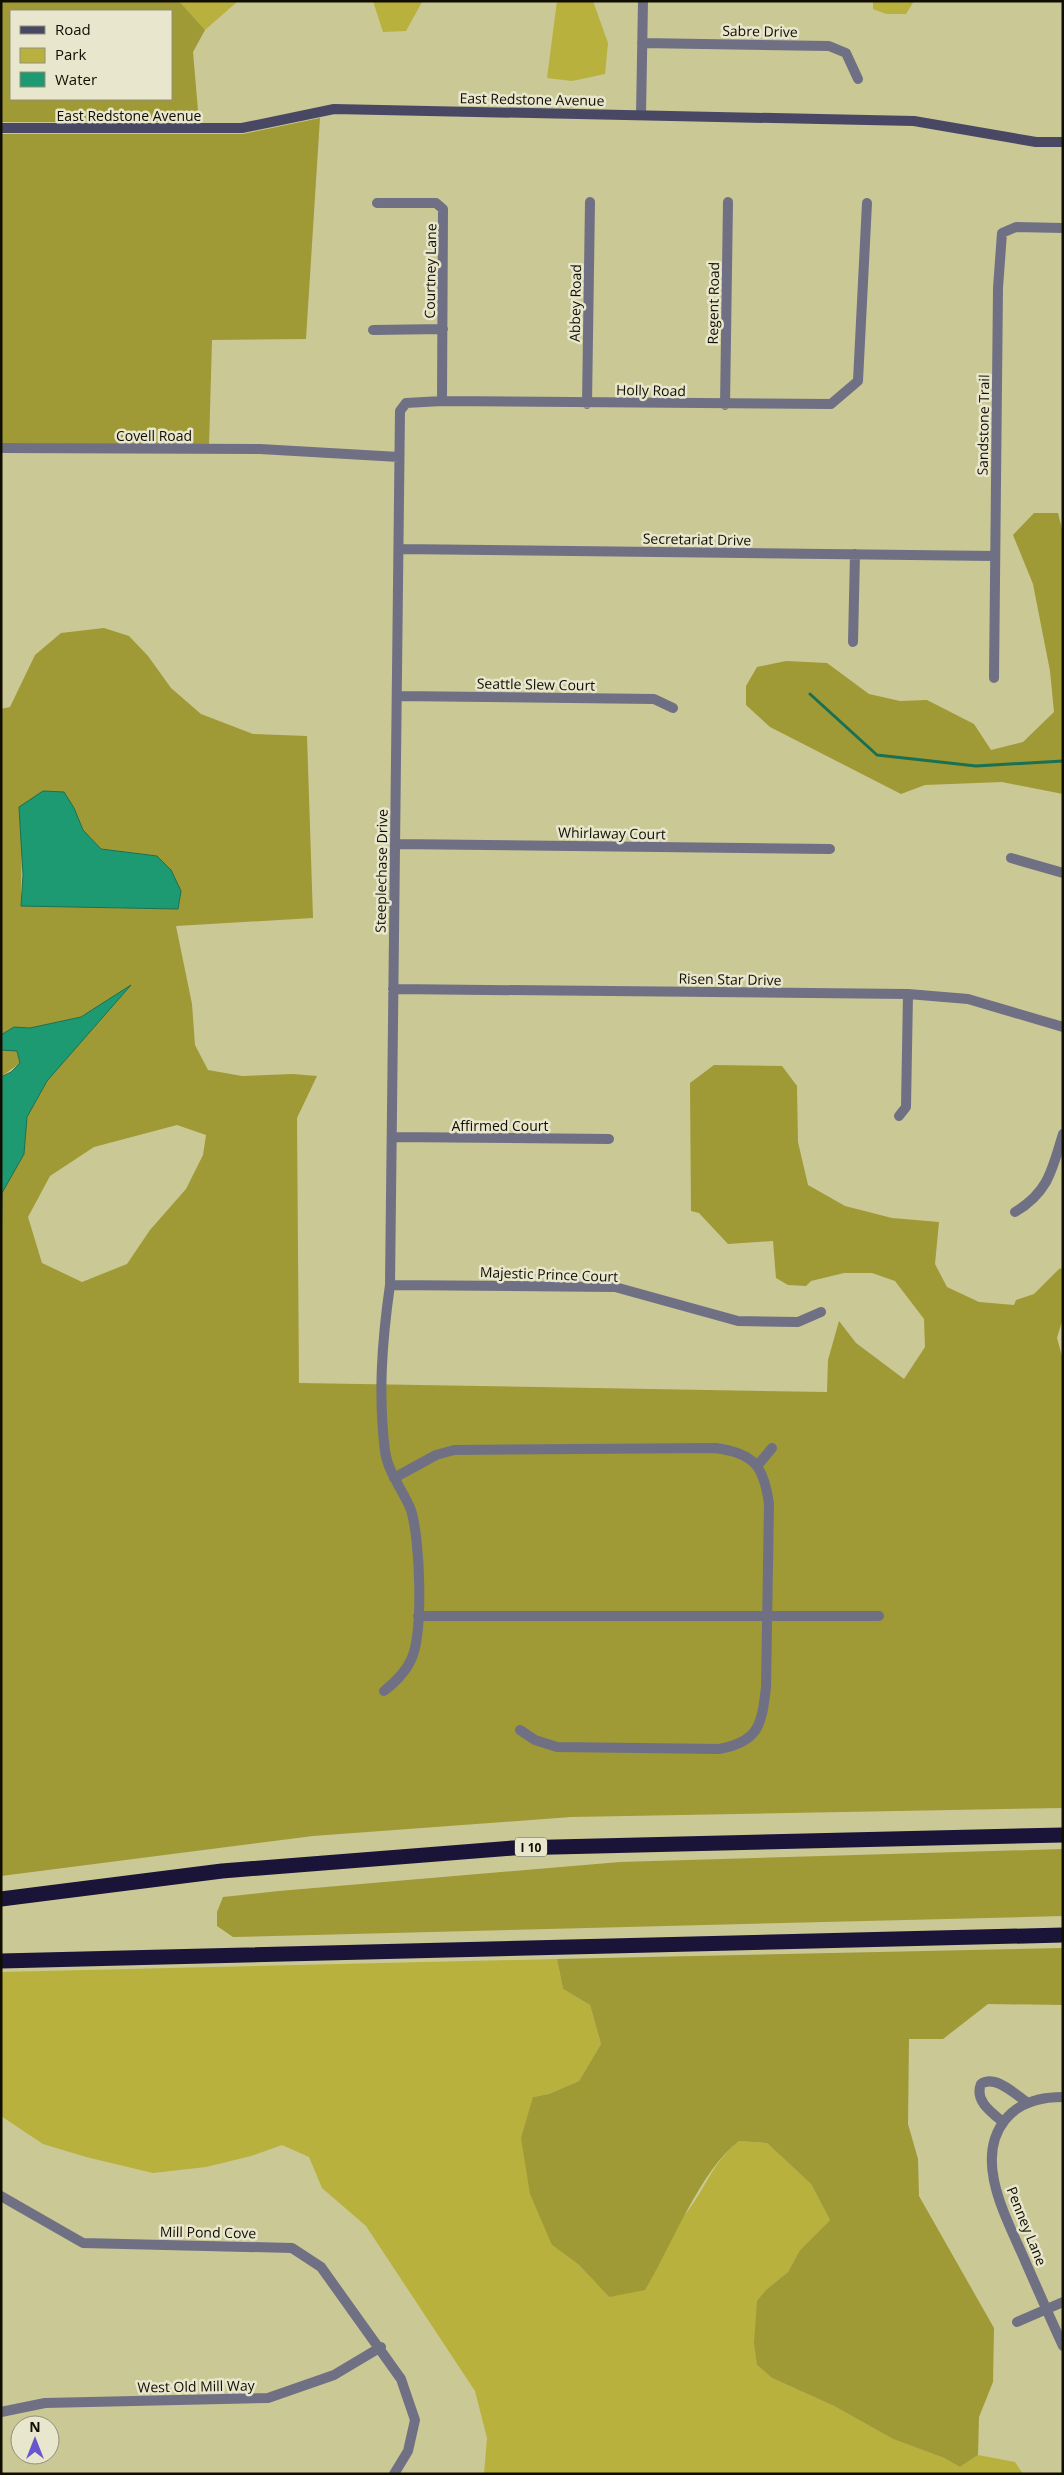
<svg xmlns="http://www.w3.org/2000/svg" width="1064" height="2475" font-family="'Open Sans',sans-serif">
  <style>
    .green { fill: #b8b13d }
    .forest { fill: #9f9936; fill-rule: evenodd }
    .water { fill: #1e9a72; stroke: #1a7050 }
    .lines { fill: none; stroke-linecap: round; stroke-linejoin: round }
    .stream { stroke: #1a7050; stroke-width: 3 }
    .street { stroke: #707084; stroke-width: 10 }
    .secondary { stroke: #494864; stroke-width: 10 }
    .highway { stroke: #191438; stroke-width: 15 }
    .labels { text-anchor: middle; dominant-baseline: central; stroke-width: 5; stroke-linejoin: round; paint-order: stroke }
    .shield { fill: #e8e7cd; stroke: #514f3e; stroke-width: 1 }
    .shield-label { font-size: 12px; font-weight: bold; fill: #100e00 }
    .street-label { font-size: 14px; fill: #100e00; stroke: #e8e7cd }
  </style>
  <rect width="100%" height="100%" fill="#cac895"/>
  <!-- green -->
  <path class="green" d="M179 1H238L205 30Z
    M373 1H421L422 2 406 31 383 32Z
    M557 1H593L608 43 605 74 572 81 547 78Z
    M873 1H914L906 14H886L873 9Z
    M557 1959 563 1989 590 2005 601 2044 579 2081 549 2094 533 2097 552 2245 579 2265 609 2297C634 2269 663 2242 687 2212 705 2189 714 2160 739 2141L767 2143 811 2184 830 2220 800 2250 788 2272 767 2289 757 2365 772 2378 834 2406 893 2439 944 2458 960 2467 978 2455 1015 2462 1023 2474H484L487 2438 475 2391 366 2226 322 2188 309 2157 282 2145 251 2156 206 2167 153 2173 86 2157 43 2144 1 2116V1972Z"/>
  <!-- forest -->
  <path class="forest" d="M1 1H179L205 30 193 52 199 122H1ZM171 11V99H11V11Z
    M320 118 306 339 212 340 209 446 1 443V134H243Z
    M1034 513H1058L1063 533V794L1002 782 925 785 901 794 770 727 746 705V686L757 667 786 661 827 663 869 694 900 701 927 700 974 724 991 750 1023 742 1054 712 1050 671 1033 584 1013 535Z
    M104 628 129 636 148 656 171 688 201 714 253 734 307 736 313 918 176 926 192 1004 195 1045 208 1070 242 1076 293 1074 317 1076 297 1118 299 1383 827 1392 828 1360 839 1321 856 1343 904 1379 925 1347 924 1319 895 1281 872 1273H844L811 1281 806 1286 788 1285 776 1278 773 1241 728 1244 699 1213 691 1211 690 1083 714 1065 782 1066 797 1086 798 1142 808 1185 845 1206 892 1218 939 1222 935 1264 947 1287 979 1302 1014 1305 1016 1300 1034 1294 1059 1269 1063 1268V1318L1057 1338 1063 1360V1808L571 1817 313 1836 1 1876 2 1193 24 1154 27 1117 47 1081 129 987 81 1017 30 1028 14 1027 1 1035V709L10 707 35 655 61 633ZM19 807 74 808 83 830 101 849 157 856 181 891 178 909 21 905 22 834ZM177 1125 206 1135 203 1155 186 1189 150 1230 127 1264 82 1282 42 1263 28 1217 50 1176 94 1147Z
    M1 1050H17L20 1063 1 1077Z
    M1063 1849V1916L233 1937 217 1926V1912L223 1897 279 1891 620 1862Z
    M1063 1948V2005L988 2004 943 2039H909L908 2124 918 2159 919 2196 994 2328 993 2382 979 2417 978 2455 960 2467 944 2458 893 2439 834 2406 772 2378 757 2365 754 2343 757 2301 767 2289 788 2272 800 2250 830 2220 811 2184 767 2143 739 2141C700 2170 671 2247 645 2290L609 2297 579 2265 552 2245 530 2194 521 2138 533 2097 549 2094 579 2081 601 2044 590 2005 563 1989 557 1959Z"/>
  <!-- water -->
  <path class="water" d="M43 791 64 792 74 808 83 830 101 849 157 856 171 870 181 891 178 909 21 906 23 875 19 807Z
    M131 985 47 1081 27 1117 24 1154 2 1193 1 1259V1077L11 1072 20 1063 17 1051 1 1050V1035L14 1027 30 1028 81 1017Z"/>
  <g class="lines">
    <!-- stream -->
    <path class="stream" d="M810 694 877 755 976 766 1063 761"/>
    <!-- street -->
    <path class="street" d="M642 43 829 46 846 53 858 79
      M641 115 643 1
      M377 203H436L443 209 442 401
      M373 330 443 329
      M587 404 590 202
      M725 405 728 202
      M1 448 260 449 399 457
      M399 549 995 556
      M853 642 855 554
      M994 678 998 288 1002 233 1016 227 1063 228
      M397 696 654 699 673 708
      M395 844 830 849
      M1011 858 1063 873
      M393 989 908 994 968 999 1063 1027
      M899 1116 906 1107 908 994
      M392 1137 609 1139
      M1015 1212C1049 1192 1052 1169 1063 1134
      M390 1285 615 1287 738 1321 798 1322 821 1312
      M758 1465 772 1448
      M394 1478 436 1455 454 1450 715 1448C754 1453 764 1466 769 1504L766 1687C762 1724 759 1742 719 1749L557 1747 535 1740 520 1730
      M418 1616H879
      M384 1691C395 1682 405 1673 411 1660 424 1633 420 1538 411 1510 403 1490 388 1473 385 1451 378 1395 382 1341 390 1285L400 411 406 403 442 401 831 404 858 381 867 203
      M1063 2097C1041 2097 1019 2102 1005 2120 972 2161 1009 2222 1026 2263 1038 2290 1050 2318 1063 2346
      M1003 2122C992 2113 974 2101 981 2084 995 2074 1016 2095 1028 2103
      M1 2196 83 2243 292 2248 321 2267 401 2379 415 2420 408 2451 394 2474
      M1017 2322 1063 2302
      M1 2412 45 2403 268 2398 334 2375 381 2347"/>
    <!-- secondary -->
    <path class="secondary" d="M1 128H242L334 109 914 121 1036 142H1063"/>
    <!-- highway -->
    <path class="highway" d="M1 1899 222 1871 513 1848 1063 1835
      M1 1961 1063 1935"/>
  </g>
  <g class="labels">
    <!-- shield labels -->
    <rect class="shield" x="515" y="1837.5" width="32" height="19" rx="4"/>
    <g class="shield-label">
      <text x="531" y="1847">I 10</text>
    </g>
    <!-- street labels -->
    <g class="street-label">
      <text transform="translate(760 31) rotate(1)">Sabre Drive</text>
      <text transform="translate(532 99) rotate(1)">East Redstone Avenue</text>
      <text x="129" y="115">East Redstone Avenue</text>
      <text transform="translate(430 271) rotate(-89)">Courtney Lane</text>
      <text transform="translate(575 303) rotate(-89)">Abbey Road</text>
      <text transform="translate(713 303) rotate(-89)">Regent Road</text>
      <text transform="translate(651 390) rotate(1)">Holly Road</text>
      <text transform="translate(983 425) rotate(-89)">Sandstone Trail</text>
      <text x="154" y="435">Covell Road</text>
      <text transform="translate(697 539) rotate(1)">Secretariat Drive</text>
      <text transform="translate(536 684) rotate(1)">Seattle Slew Court</text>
      <text transform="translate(612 833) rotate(1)">Whirlaway Court</text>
      <text transform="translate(381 871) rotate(-89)">Steeplechase Drive</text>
      <text transform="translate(730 979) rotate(1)">Risen Star Drive</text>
      <text x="500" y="1125">Affirmed Court</text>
      <text transform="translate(549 1274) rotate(2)">Majestic Prince Court</text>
      <text transform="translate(1027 2226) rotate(68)">Penney Lane</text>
      <text transform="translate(208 2232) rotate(1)">Mill Pond Cove</text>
      <text transform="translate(196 2386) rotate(-1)">West Old Mill Way</text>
    </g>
  </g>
  <!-- border -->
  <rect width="1064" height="2475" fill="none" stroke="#100e00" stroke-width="5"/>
  <!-- legend -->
  <rect x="10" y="10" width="162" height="90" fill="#e8e7cd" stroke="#92907b"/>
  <rect x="20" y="26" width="25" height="8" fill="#494864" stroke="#92907b"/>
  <text x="55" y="35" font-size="15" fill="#100e00">Road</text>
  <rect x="20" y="48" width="25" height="15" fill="#b8b13d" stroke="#92907b"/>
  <text x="55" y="60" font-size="15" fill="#100e00">Park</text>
  <rect x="20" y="72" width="25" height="15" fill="#1e9a72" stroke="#92907b"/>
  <text x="55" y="85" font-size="15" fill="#100e00">Water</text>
  <!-- north arrow -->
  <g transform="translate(35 2440)"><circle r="24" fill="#e8e7cd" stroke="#92907b"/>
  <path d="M0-4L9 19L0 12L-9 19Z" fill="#6956cf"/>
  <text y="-8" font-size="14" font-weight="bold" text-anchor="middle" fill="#100e00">N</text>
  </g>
</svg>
